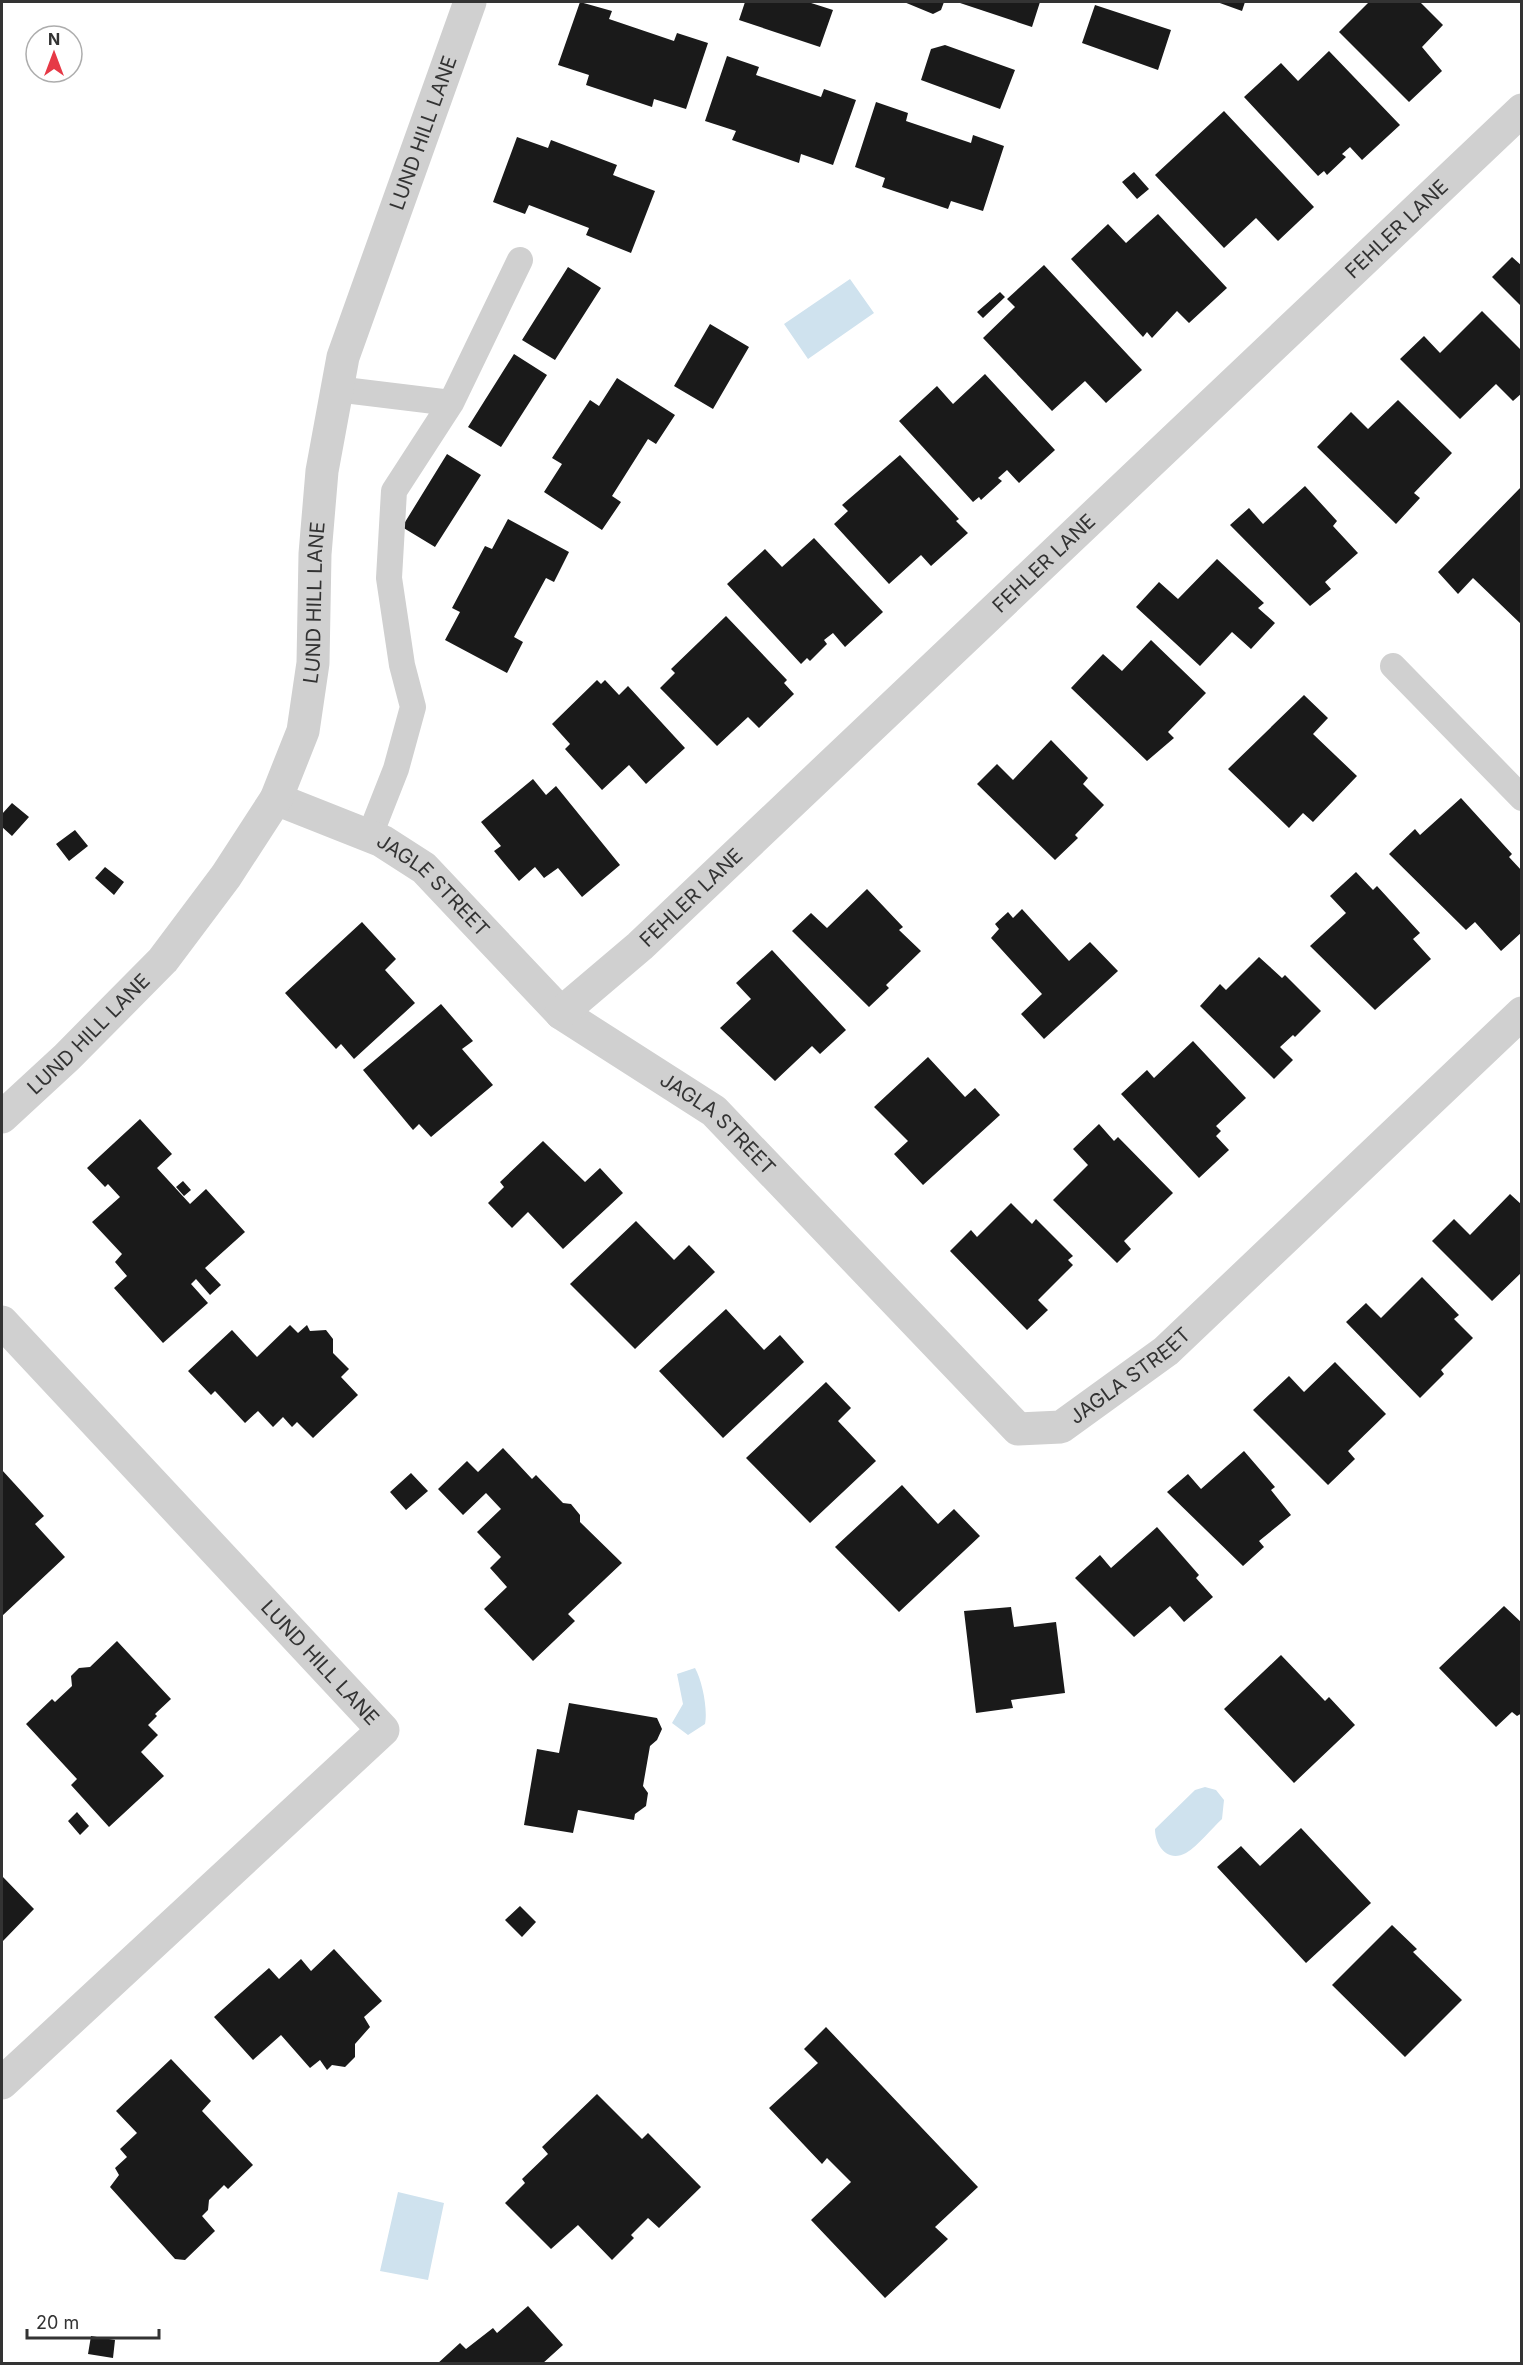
<svg xmlns="http://www.w3.org/2000/svg" width="1523" height="2365" font-family="Inter,sans-serif">
  <style>
    .water { fill: #cfe2ee }
    .building { fill: #1a1a1a }
    .lines { fill: none; stroke-linecap: round; stroke-linejoin: round }
    .lane { stroke: #d0d0d0; stroke-width: 26 }
    .street { stroke: #d0d0d0; stroke-width: 33 }
    .labels { text-anchor: middle; dominant-baseline: central; stroke-width: 6; stroke-linejoin: round; paint-order: stroke }
    .street-label { font-size: 20px; fill: #333; stroke: #fff }
  </style>
  <rect width="100%" height="100%" fill="#fff"/>
  <!-- water -->
  <path class="water" d="M850 279 874 313 808 359 784 324Z
    M695 1668C702 1680 708 1709 705 1724L688 1735 672 1723 683 1704 677 1674Z
    M1205 1787 1216 1790 1224 1800 1222 1819C1211 1829 1199 1845 1186 1853 1167 1863 1155 1845 1155 1829L1195 1790Z
    M398 2192 444 2203 428 2280 380 2271Z"/>
  <!-- building -->
  <path class="building" d="M580 2 612 11 609 19 674 41 677 33 708 43 686 109 654 99 652 107 586 85 589 75 558 65Z
    M745 2H808L833 10 820 47 739 20Z
    M904 2H944L941 10 933 14Z
    M957 2H1040L1032 27Z
    M1217 2H1245L1242 11Z
    M1369 2H1420L1443 25 1422 47 1442 71 1409 102 1339 32Z
    M1095 5 1171 30 1158 70 1082 43Z
    M945 45 1015 70 1000 109 921 80 931 49Z
    M1329 51 1400 125 1362 160 1350 147 1342 154 1346 157 1327 175 1324 171 1318 176 1244 97 1281 63 1298 81Z
    M727 56 759 67 756 75 821 97 824 89 856 100 833 165 801 154 799 163 732 140 736 131 705 121Z
    M876 102 908 113 906 121 971 143 973 135 1004 146 983 211 951 201 948 209 882 187 885 178 855 167Z
    M1224 111 1314 207 1278 241 1256 218 1224 248 1155 175Z
    M517 137 548 148 551 140 617 165 613 175 655 191 631 253 586 235 589 228 529 205 525 214 493 202Z
    M1134 172 1149 189 1137 199 1122 182Z
    M1158 214 1227 288 1189 323 1177 311 1152 338 1147 332 1143 337 1071 259 1108 224 1126 243Z
    M1512 257 1522 266V307L1492 277Z
    M1044 265 1142 370 1106 403 1085 381 1052 411 983 338 1015 307 1007 299Z
    M568 267 601 288 555 360 522 340Z
    M1000 292 1005 297 983 318 977 312Z
    M1482 311 1522 351V393L1513 401 1496 384 1460 419 1400 359 1424 336 1440 353Z
    M710 324 749 347 713 409 674 386Z
    M514 354 547 375 501 447 468 427Z
    M985 374 1055 450 1019 483 1007 470 998 478 1002 481 981 500 979 497 973 502 899 421 937 386 953 404Z
    M617 378 675 415 656 444 648 439 612 496 621 502 602 530 544 492 562 464 552 458 590 400 599 406Z
    M1398 400 1452 453 1414 493 1420 498 1396 524 1317 447 1351 412 1368 429Z
    M447 454 481 475 435 547 402 527Z
    M900 455 959 519 956 521 968 533 931 566 921 555 889 584 834 524 848 511 842 505Z
    M1305 486 1337 521 1333 526 1358 553 1325 582 1331 589 1310 606 1230 525 1249 508 1263 524Z
    M1522 486V625L1473 578 1458 594 1438 572Z
    M508 519 569 552 554 582 546 578 514 637 523 642 507 673 445 640 460 612 452 608 485 546 492 549Z
    M814 538 883 612 845 647 833 633 824 640 827 644 810 661 807 658 801 664 727 584 765 549 782 567Z
    M1217 559 1264 603 1258 608 1275 623 1251 649 1232 632 1200 666 1136 607 1159 582 1178 599Z
    M726 616 787 680 784 683 794 694 759 728 748 717 717 746 660 688 675 673 671 669Z
    M1151 640 1206 693 1168 732 1174 738 1147 761 1071 688 1103 654 1122 671Z
    M597 680 601 684 605 680 619 695 628 686 685 748 646 784 629 765 602 790 565 749 570 744 552 724Z
    M1304 695 1328 718 1313 734 1357 776 1313 822 1303 813 1289 828 1228 769Z
    M1051 740 1088 778 1083 784 1104 805 1075 835 1078 838 1055 860 977 784 997 764 1013 780Z
    M533 779 546 795 556 786 620 865 582 897 558 868 544 878 535 867 519 881 494 851 501 846 481 822Z
    M1461 798 1512 854 1509 857 1522 871V932L1501 951 1475 922 1466 930 1389 854 1415 829 1420 835Z
    M12 803 29 817 12 836 2 827V814Z
    M75 830 88 846 69 861 56 844Z
    M105 867 124 882 114 895 95 878Z
    M1356 872 1373 890 1377 886 1420 933 1413 939 1431 959 1375 1010 1310 946 1346 913 1330 896Z
    M867 889 903 927 899 930 921 951 886 985 889 988 869 1007 792 931 811 913 827 928Z
    M1022 909 1069 961 1090 942 1118 971 1044 1039 1021 1014 1042 994 991 938 999 929 995 924 1008 912 1013 918Z
    M362 922 396 959 385 970 415 1003 354 1059 341 1044 336 1049 285 993Z
    M772 950 846 1030 820 1054 812 1046 775 1081 720 1028 751 999 736 983Z
    M1259 957 1282 978 1285 975 1321 1011 1295 1037 1293 1035 1280 1047 1293 1060 1274 1079 1200 1006 1220 984 1226 990Z
    M441 1004 473 1041 462 1049 493 1085 431 1137 419 1124 413 1130 363 1070Z
    M1193 1041 1246 1098 1216 1126 1221 1131 1216 1136 1229 1150 1199 1178 1121 1094 1147 1070 1154 1078Z
    M928 1057 965 1097 975 1088 1000 1115 923 1185 894 1154 908 1141 874 1107Z
    M140 1119 172 1154 157 1168 190 1204 206 1189 245 1232 205 1268 221 1285 210 1295 196 1279 191 1284 208 1303 163 1343 114 1288 127 1276 115 1262 122 1254 92 1222 120 1197 108 1184 105 1187 87 1168Z
    M1099 1124 1114 1141 1118 1137 1173 1193 1124 1241 1131 1249 1117 1263 1053 1200 1088 1165 1073 1149Z
    M543 1141 585 1182 600 1168 623 1193 563 1249 528 1212 512 1228 488 1203 504 1187 500 1182Z
    M183 1181 191 1190 184 1196 176 1187Z
    M1510 1194 1522 1205V1272L1492 1301 1432 1241 1454 1219 1470 1235Z
    M1011 1203 1032 1224 1036 1219 1073 1256 1068 1260 1073 1265 1038 1300 1048 1310 1027 1330 950 1251 971 1230 977 1237Z
    M636 1221 674 1260 689 1245 715 1272 635 1349 570 1284Z
    M1422 1277 1459 1315 1454 1319 1473 1338 1441 1370 1444 1374 1420 1398 1346 1322 1366 1303 1381 1318Z
    M726 1309 764 1350 780 1335 804 1362 723 1438 659 1371Z
    M290 1325 298 1333 307 1325 310 1331 326 1330 333 1339V1353L349 1369 341 1377 358 1395 313 1438 297 1422 292 1427 283 1417 273 1427 258 1411 245 1423 215 1391 211 1395 188 1371 232 1330 257 1357Z
    M1335 1362 1386 1414 1348 1451 1355 1459 1328 1485 1253 1410 1289 1376 1304 1392Z
    M826 1382 851 1408 838 1421 876 1461 810 1523 746 1458Z
    M503 1448 532 1479 536 1475 563 1503 571 1504 580 1515V1522L622 1563 568 1614 575 1621 533 1661 484 1609 507 1587 490 1568 501 1557 477 1532 501 1509 486 1493 463 1515 438 1489 467 1461 478 1472Z
    M1244 1451 1275 1487 1271 1490 1291 1515 1259 1541 1264 1547 1243 1566 1167 1492 1188 1474 1201 1489Z
    M2 1470 44 1516 35 1524 65 1557 2 1616Z
    M411 1473 428 1491 406 1510 390 1492Z
    M902 1485 938 1524 954 1509 980 1536 899 1612 835 1547Z
    M1157 1527 1199 1575 1196 1578 1213 1597 1184 1622 1170 1606 1134 1637 1075 1578 1100 1555 1111 1568Z
    M1504 1606 1522 1623V1713L1517 1716 1512 1712 1496 1727 1439 1668Z
    M1011 1607 1014 1627 1056 1622 1065 1693 1011 1700 1013 1708 976 1713 964 1611Z
    M117 1641 171 1699 155 1714 157 1716 148 1725 158 1735 141 1752 164 1776 109 1827 71 1785 77 1779 26 1724 52 1699 55 1702 72 1686 71 1676 79 1668 90 1667Z
    M1281 1655 1325 1701 1329 1697 1355 1725 1294 1783 1224 1709Z
    M569 1703 657 1718 662 1729 657 1740 650 1746 643 1786 648 1793 646 1806 635 1814 634 1820 578 1810 573 1833 524 1825 537 1749 559 1753Z
    M77 1812 89 1826 80 1835 68 1821Z
    M1301 1828 1371 1903 1306 1963 1217 1867 1241 1846 1260 1866Z
    M2 1876 34 1909 2 1942Z
    M520 1906 536 1922 522 1937 505 1920Z
    M1392 1925 1417 1949 1413 1952 1462 2000 1405 2057 1332 1985Z
    M334 1949 382 2001 364 2017 370 2027 355 2044V2057L345 2067 332 2065 327 2070 320 2060 310 2068 281 2035 253 2060 214 2017 269 1968 279 1979 301 1959 311 1971Z
    M826 2027 978 2187 935 2227 948 2239 885 2298 811 2220 851 2182 827 2158 822 2164 769 2108 818 2063 804 2049Z
    M171 2059 211 2101 202 2111 253 2165 228 2189 224 2185 209 2200 208 2210 202 2216 215 2231 185 2260 175 2259 110 2187 119 2175 115 2168 127 2157 120 2149 137 2133 116 2111Z
    M597 2094 642 2139 648 2133 701 2187 659 2228 648 2218 631 2235 634 2238 612 2260 578 2225 551 2249 505 2203 525 2183 522 2179 548 2154 542 2147Z
    M528 2306 563 2345 542 2364H437L460 2343 466 2349 493 2328 497 2333Z
    M91 2336 115 2340 113 2358 88 2354Z"/>
  <g class="lines">
    <!-- lane -->
    <path class="lane" d="M336 389 451 403
      M1393 666 1522 798
      M370 835 396 769 413 707 402 665 389 578 394 491 451 403 520 260"/>
    <!-- street -->
    <g class="street">
      <path id="s1" d="M276 799 382 841 424 868 561 1013 714 1111 1018 1429 1061 1427 1166 1351 1522 1013"/>
      <path id="s2" d="M561 1013 640 946 1522 110"/>
      <path id="s3" d="M2 1117 67 1057 163 960 226 876 276 799 303 731 313 663 315 554 322 471 343 357 470 2"/>
      <path id="s4" d="M2 1322 383 1730 2 2083"/>
    </g>
  </g>
  <g class="labels">
    <!-- street labels -->
    <g class="street-label">
      <text stroke="none"><textPath href="#s3" startOffset="1110">LUND HILL LANE</textPath></text>
      <text stroke="none"><textPath href="#s2" startOffset="1146">FEHLER LANE</textPath></text>
      <text stroke="none"><textPath href="#s2" startOffset="660">FEHLER LANE</textPath></text>
      <text stroke="none"><textPath href="#s3" startOffset="624">LUND HILL LANE</textPath></text>
      <text stroke="none"><textPath href="#s1" startOffset="182">JAGLE STREET</textPath></text>
      <text stroke="none"><textPath href="#s2" startOffset="174">FEHLER LANE</textPath></text>
      <text stroke="none"><textPath href="#s3" startOffset="120">LUND HILL LANE</textPath></text>
      <text stroke="none"><textPath href="#s1" startOffset="556">JAGLA STREET</textPath></text>
      <text stroke="none"><textPath href="#s1" startOffset="1114">JAGLA STREET</textPath></text>
      <text stroke="none"><textPath href="#s4" startOffset="466">LUND HILL LANE</textPath></text>
    </g>
  </g>
  <!-- border -->
  <rect width="1523" height="2365" fill="none" stroke="#333333" stroke-width="6"/>
  <!-- north arrow -->
  <g transform="translate(54 54)"><circle r="28" fill="#ffffff" stroke="#adadad" stroke-width="1.5"/>
  <path d="M0-4.5L10 22L0 15L-10 22Z" fill="#e63946"/>
  <text y="-9" font-size="16" font-weight="bold" text-anchor="middle" fill="#333333">N</text>
  </g>
  <!-- scale -->
  <path d="M27 2329v9h132v-9" fill="none" stroke="#333333" stroke-width="3"/>
  <text x="36" y="2329" font-size="18" fill="#333333" stroke="#ffffff" stroke-width="4.5" paint-order="stroke">20 m</text>
</svg>
